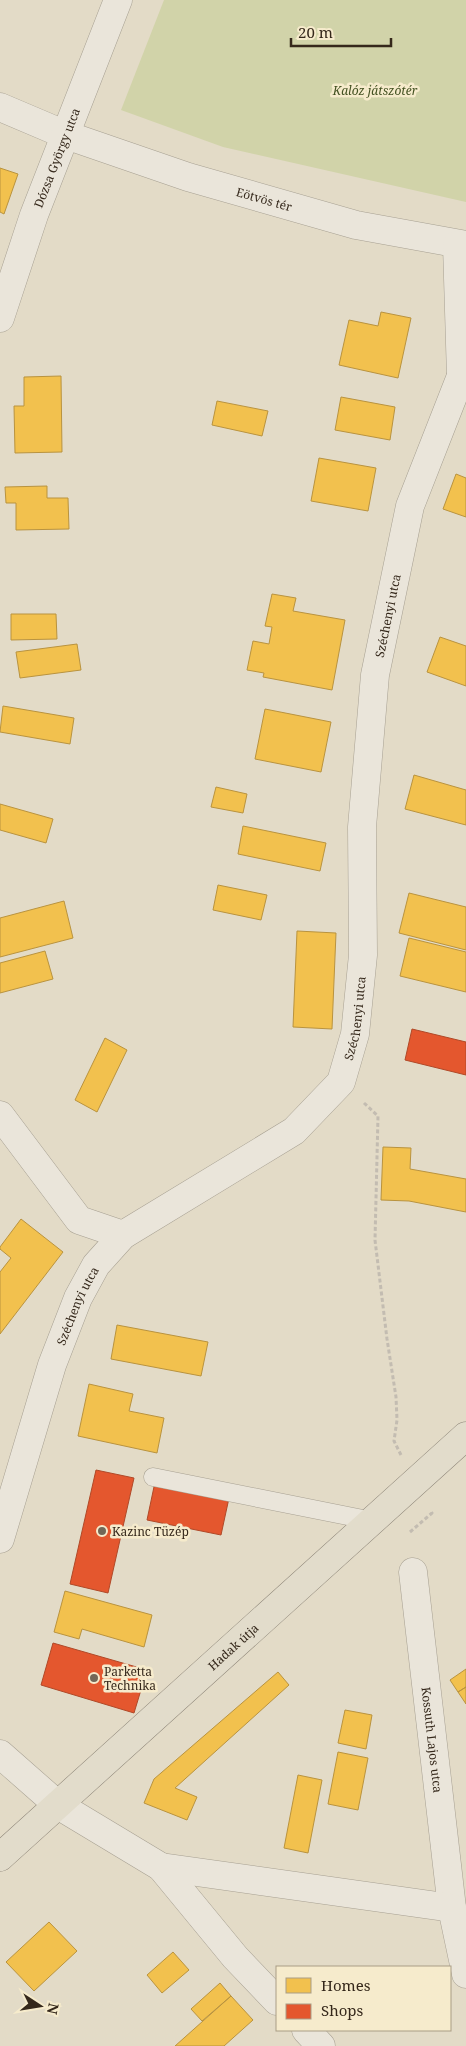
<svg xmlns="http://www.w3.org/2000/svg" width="466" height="2046" font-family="'Noto Serif',serif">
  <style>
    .green { fill: #d1d3a9 }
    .homes { fill: #f2c14e; stroke: #b9933f }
    .shops { fill: #e4572e; stroke: #b04928 }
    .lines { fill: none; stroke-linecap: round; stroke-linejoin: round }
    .service-casing { stroke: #a7a092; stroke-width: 19 }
    .minor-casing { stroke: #a7a092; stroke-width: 29 }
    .primary-casing { stroke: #8d8578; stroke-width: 29 }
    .path { stroke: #c3bcb1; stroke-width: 3; stroke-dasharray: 4 2.5; stroke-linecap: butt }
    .service { stroke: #eae5da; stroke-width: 18 }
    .minor { stroke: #eae5da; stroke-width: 28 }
    .primary { stroke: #e2dccb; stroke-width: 28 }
    .poi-dot { fill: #726757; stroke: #f6ebcc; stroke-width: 2 }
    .labels { text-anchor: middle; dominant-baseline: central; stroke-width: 5; stroke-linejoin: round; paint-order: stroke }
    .park-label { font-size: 12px; font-style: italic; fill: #435121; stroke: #f6ebcc }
    .street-label { font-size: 12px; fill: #35281b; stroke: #f6ebcc }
    .poi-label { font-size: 12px; fill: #35281b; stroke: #f6ebcc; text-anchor: start }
  </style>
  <rect width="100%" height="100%" fill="#e3dbc7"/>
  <!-- green -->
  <path class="green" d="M164 0H466V202L223 147 121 110Z"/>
  <!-- homes -->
  <path class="homes" d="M0 168 18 174 4 214 0 212Z
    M381 312 411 318 398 378 339 365 349 320 378 326Z
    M61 376 62 452 15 453 14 406H24V377Z
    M341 397 395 407 390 440 335 430Z
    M217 401 268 411 262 436 212 425Z
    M319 458 376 468 368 511 311 501Z
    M456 474 466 478V517L443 509Z
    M47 486V498H68L69 529 16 530V503H6L5 487Z
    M272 594 296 598 293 611 345 620 332 690 263 677 264 673 247 670 253 641 269 644 272 627 265 626Z
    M11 614H56L57 639 11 640Z
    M440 637 466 646V686L427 672Z
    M77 644 81 670 20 678 16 652Z
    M3 706 74 718 70 744 0 732Z
    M265 709 331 722 321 772 255 759Z
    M414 775 466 790V825L405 809Z
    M216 787 247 794 243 813 211 807Z
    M0 804 53 819 46 843 0 830Z
    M243 826 326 843 320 871 238 854Z
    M218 885 267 895 261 920 213 910Z
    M409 893 466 907V950L399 933Z
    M64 901 73 938 0 957V918Z
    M297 931 336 933 332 1029 293 1027Z
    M409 938 466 952V992L400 976Z
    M45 951 53 979 0 993V963Z
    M105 1038 127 1050 97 1112 75 1100Z
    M383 1147 411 1148 410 1169 466 1179V1212L409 1201 381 1200Z
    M21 1219 63 1252 0 1334V1272L11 1258 0 1249V1247Z
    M117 1325 208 1342 201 1376 111 1359Z
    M89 1384 133 1394 129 1411 164 1418 157 1453 78 1436Z
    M65 1591 152 1615 144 1647 82 1629 79 1639 54 1632Z
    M466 1669V1687L458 1692 450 1680Z
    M278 1672 289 1685 175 1788 197 1797 187 1820 144 1803 154 1779Z
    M466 1687V1704L458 1692Z
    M345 1710 372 1715 366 1749 338 1743Z
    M338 1752 368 1758 358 1810 328 1804Z
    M298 1775 322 1780 308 1853 284 1848Z
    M49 1922 77 1951 34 1991 6 1962Z
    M173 1952 189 1970 162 1993 147 1975Z
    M220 1983 231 1996 202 2021 191 2009Z
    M231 1996 253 2020 224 2046H175Z"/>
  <!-- shops -->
  <path class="shops" d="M412 1029 466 1042V1075L405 1060Z
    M96 1470 134 1478 108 1593 70 1584Z
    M155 1482 229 1498 221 1535 147 1520Z
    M53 1643 147 1670 134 1713 41 1685Z"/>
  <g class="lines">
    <defs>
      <path id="service" d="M153 1477 373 1521"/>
      <g id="minor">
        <path id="s1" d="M0 107 66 135 188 177 356 225 466 245"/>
        <path d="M457 245 461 376"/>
        <path id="s2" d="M0 318 34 215 118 0"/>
        <path d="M0 1115 79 1220 123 1235"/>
        <path id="s3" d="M0 1539 52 1365 78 1298 96 1265 123 1235 294 1131 341 1082 355 1034 363 955 362 827 375 675 410 506 461 376 466 369"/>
        <path id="s4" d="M413 1572 452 1908"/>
        <path d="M0 1754 58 1805 161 1867 235 1957 277 2001"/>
        <path d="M161 1867 452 1908 466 1974"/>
        <path d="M306 2030 321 2046"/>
      </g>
      <g id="primary">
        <path id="s5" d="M0 1857 466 1436"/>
      </g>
    </defs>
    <!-- service casing -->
    <use href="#service" class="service-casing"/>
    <!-- minor casing -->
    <use href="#minor" class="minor-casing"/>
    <!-- primary casing -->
    <use href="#primary" class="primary-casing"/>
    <!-- path -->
    <path class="path" d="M364 1103 378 1116 375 1240 387 1339 396 1397 397 1420 394 1441 401 1455
      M410 1532 432 1513 430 1511"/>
    <!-- service -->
    <use href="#service" class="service"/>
    <!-- minor -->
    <use href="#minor" class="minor"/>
    <!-- primary -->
    <use href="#primary" class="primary"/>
  </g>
  <!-- markers -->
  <g class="poi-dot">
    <circle cx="102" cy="1531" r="5"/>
    <circle cx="94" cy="1678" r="5"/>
  </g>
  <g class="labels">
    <!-- park labels -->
    <g class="park-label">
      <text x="375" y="90">Kalóz játszótér</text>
    </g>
    <!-- street labels -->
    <g class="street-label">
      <text stroke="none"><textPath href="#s2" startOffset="170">Dózsa György utca</textPath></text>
      <text stroke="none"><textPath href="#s1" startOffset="280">Eötvös tér</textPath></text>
      <text stroke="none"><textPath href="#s3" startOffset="1070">Széchenyi utca</textPath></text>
      <text stroke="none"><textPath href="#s3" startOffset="665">Széchenyi utca</textPath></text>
      <text stroke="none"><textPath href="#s3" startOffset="246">Széchenyi utca</textPath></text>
      <text stroke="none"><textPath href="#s5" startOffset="314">Hadak útja</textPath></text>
      <text stroke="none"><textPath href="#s4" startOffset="169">Kossuth Lajos utca</textPath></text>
    </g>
    <!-- poi labels -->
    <g class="poi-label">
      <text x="112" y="1531">Kazinc Tüzép</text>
      <text x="104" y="1671">Parketta<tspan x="104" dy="14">Technika</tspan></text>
    </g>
  </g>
  <!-- legend -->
  <rect x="276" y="1966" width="175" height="65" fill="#f6ebcc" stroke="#a99d85"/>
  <rect x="286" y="1978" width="25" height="15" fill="#f2c14e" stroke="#a99d85"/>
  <text x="321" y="1991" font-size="15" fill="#35281b">Homes</text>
  <rect x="286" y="2004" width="25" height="15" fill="#e4572e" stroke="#a99d85"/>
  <text x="321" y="2016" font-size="15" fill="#35281b">Shops</text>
  <!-- north arrow -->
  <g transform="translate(40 2006) rotate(102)" stroke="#f6ebcc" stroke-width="4" paint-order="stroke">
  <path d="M0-4L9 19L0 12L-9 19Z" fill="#35281b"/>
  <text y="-8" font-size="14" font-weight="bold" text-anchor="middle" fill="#35281b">N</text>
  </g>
  <!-- scale -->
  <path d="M291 38v8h100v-8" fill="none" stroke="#35281b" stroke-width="2.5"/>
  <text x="298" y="38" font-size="15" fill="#35281b" stroke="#f6ebcc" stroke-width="4" paint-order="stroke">20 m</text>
</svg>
